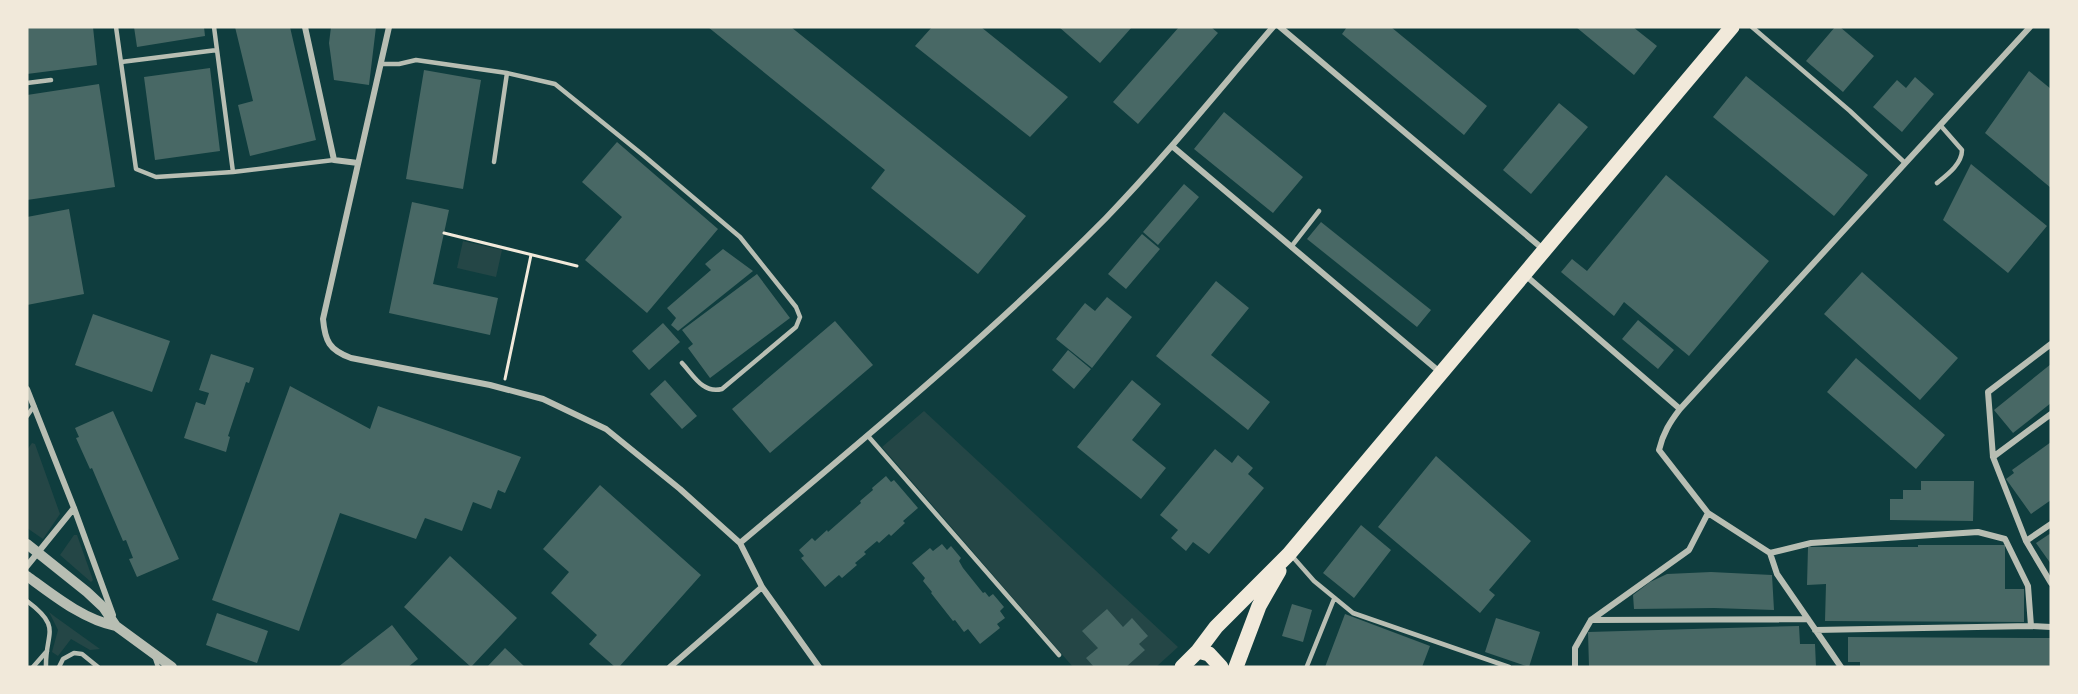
<svg xmlns="http://www.w3.org/2000/svg" width="2078" height="694" font-family="'Exo 2',sans-serif">
  <style>
    .green { fill: #244646 }
    .building { fill: #486865 }
    .lines { fill: none; stroke-linecap: round; stroke-linejoin: round }
    .path { stroke: #f1e9da; stroke-width: 3 }
    .service { stroke: #b8beb3; stroke-width: 4.5 }
    .minor { stroke: #b8beb3; stroke-width: 6 }
    .tertiary { stroke: #b8beb3; stroke-width: 10 }
    .primary { stroke: #f1e9da; stroke-width: 15 }
  </style>
  <rect width="100%" height="100%" fill="#0f3d3e"/>
  <!-- green -->
  <path class="green" d="M463 241 502 250 496 277 457 268Z
    M924 411 1178 647 1156 667H1073L882 447Z
    M32 443 35 444 60 514 43 539 27 528V450Z
    M74 535H77L93 580 91 582 60 555Z
    M49 612 54 616 100 649 90 650 71 639 58 656 52 652 58 630Z"/>
  <!-- building -->
  <path class="building" d="M27 27H93L97 65 27 74Z
    M134 27H204L205 36 137 47Z
    M235 27H290L316 140 250 156 238 105 253 101Z
    M331 27H376L369 85 334 80 329 43Z
    M708 27H791L1026 216 978 274 871 188 885 170Z
    M932 27H981L1068 97 1030 137 915 46Z
    M1059 27H1132L1100 63Z
    M1179 27H1211L1218 33 1138 124 1113 102Z
    M1347 27H1391L1487 106 1464 135 1342 34Z
    M1576 27H1633L1657 46 1634 75Z
    M1835 27H1840L1874 56 1843 92 1806 61Z
    M210 68 220 151 155 160 144 77Z
    M424 70 481 80 463 189 406 179Z
    M2029 71 2051 89V188L1985 133Z
    M1746 76 1868 175 1834 216 1713 117Z
    M1915 77 1934 94 1902 132 1873 107 1897 80 1906 88Z
    M99 84 115 187 27 200V95Z
    M1559 103 1588 127 1531 194 1503 170Z
    M1224 112 1303 177 1273 213 1194 149Z
    M617 142 718 229 647 313 585 260 622 217 582 182Z
    M1971 164 2047 226 2008 273 1943 220Z
    M1666 175 1769 261 1689 356 1624 302 1614 316 1561 272 1572 259 1587 271Z
    M1184 184 1199 197 1158 245 1143 232Z
    M412 202 449 210 433 284 498 298 490 335 389 313Z
    M69 209 84 294 27 305V217Z
    M1321 222 1431 310 1417 327 1307 239Z
    M1142 234 1160 249 1126 289 1108 274Z
    M723 249 753 271 678 331 671 325 676 318 667 308 711 270 705 264Z
    M1862 272 1958 358 1920 400 1824 314Z
    M757 274 790 318 710 378 688 348 693 344 682 330Z
    M1216 281 1249 308 1211 355 1270 402 1248 430 1156 356Z
    M1107 297 1132 317 1092 368 1056 339 1085 303 1095 311Z
    M93 314 170 341 152 392 75 365Z
    M1638 320 1674 350 1658 369 1622 339Z
    M835 321 873 365 770 453 732 409Z
    M663 323 680 342 649 370 632 351Z
    M1068 350 1091 369 1074 389 1052 370Z
    M211 354 254 368 249 383 246 382 228 436 230 437 226 452 184 438 196 402 205 405 209 393 199 390Z
    M1856 358 1945 435 1916 469 1827 392Z
    M2051 364V403L2013 433 1994 410Z
    M665 380 697 416 682 429 650 394Z
    M1132 380 1161 404 1132 440 1166 468 1141 499 1077 447Z
    M290 386 370 429 378 406 521 457 505 493 498 490 491 509 473 502 462 531 425 518 416 539 340 513 299 631 212 600Z
    M113 411 179 559 137 577 129 559 133 558 126 540 123 541 92 468 90 469 76 438 79 437 75 428Z
    M2051 442V500L2031 514 2006 479 2014 473 2012 470Z
    M1215 449 1232 463 1238 455 1253 468 1248 474 1264 488 1209 554 1193 542 1186 551 1171 538 1178 530 1160 515Z
    M1436 456 1531 541 1489 590 1495 595 1480 613 1378 527Z
    M886 476 891 482 894 480 918 508 903 521 905 523 891 536 889 534 879 543 877 541 864 552 866 554 855 563 857 565 842 578 839 575 825 587 801 558 804 556 799 550 812 538 815 541 827 530 828 532 861 503 860 501 873 490 872 488Z
    M1921 481H1974L1973 521 1890 520V499H1903V490H1921Z
    M600 485 701 575 619 667H615L589 644 597 635 551 593 569 572 543 549Z
    M1361 525 1391 550 1354 598 1323 573Z
    M2051 533V564L2036 543Z
    M942 544 947 550 951 546 961 558 959 561 963 568 983 593 985 592 989 597 993 594 1004 607 1000 611 1005 618 997 624 1000 628 980 644 968 629 964 632 955 620 953 621 931 593 932 592 923 581 925 578 912 563 930 548 933 551Z
    M1918 545H2005V589H2024V622L1825 621 1826 584 1807 585 1808 547H1918Z
    M450 556 517 618 471 667 404 607Z
    M1711 572 1772 575 1774 610 1714 608 1634 609 1633 595 1650 582 1667 574Z
    M1292 604 1312 610 1303 642 1282 636Z
    M1107 609 1123 627 1132 618 1148 636 1139 644 1145 650 1126 667H1094L1086 658 1098 648 1082 631Z
    M217 613 268 631 257 663 206 645Z
    M1345 614 1430 646 1422 667H1325Z
    M1496 618 1540 632 1529 667 1485 652Z
    M392 625 418 659 408 667H338Z
    M1799 626 1800 644H1815L1816 667H1589L1588 632Z
    M1848 637 2051 638V667H1860V662H1848Z
    M505 648 525 667H487Z"/>
  <g class="lines">
    <!-- path -->
    <path class="path" d="M444 233 577 266
      M505 379 531 255"/>
    <!-- service -->
    <path class="service" d="M116 27 136 169 156 177 233 172 334 160
      M214 27 233 172
      M1752 27 1850 111 1905 163
      M121 62 217 50
      M381 64H399L416 60 507 73 555 84 643 155 740 237 796 307 800 317 796 327 722 389C703 394 694 376 682 363
      M27 83 51 80
      M494 162 507 73
      M1937 183C1947 175 1962 164 1962 150L1941 126
      M1291 247 1319 211
      M27 416 34 406
      M868 436 1059 655
      M1292 556 1314 581 1353 613 1509 667
      M27 601C63 628 45 632 46 667
      M155 658 158 667
      M1307 666 1334 599
      M33 667 47 651
      M59 667 63 659 74 653 82 654 98 667"/>
    <!-- minor -->
    <path class="minor" d="M305 27 334 160 358 163
      M389 27 323 319C325 341 329 350 351 358L490 385 543 399 606 429 680 489 740 543 762 587 819 667
      M1280 27 1543 249
      M1172 146 1441 373
      M1525 275 1680 409
      M2051 344 1988 392 1993 457 2026 541 2051 583
      M27 389 74 508 113 615
      M1993 457 2051 414
      M2026 541 2051 524
      M740 543C865 438 991 334 1106 218 1165 157 1218 91 1273 27
      M1770 553 1811 543 1978 532 2005 539 2028 586 2031 626
      M27 566 74 508
      M1591 620 1808 619
      M1815 630 2031 626 2051 627
      M670 667 762 587
      M1575 667V648L1591 620 1689 550 1708 513
      M1841 667 1777 574 1770 553 1708 513 1659 450C1663 433 1670 422 1680 409L2030 27"/>
    <!-- tertiary -->
    <path class="tertiary" d="M27 544 87 592 103 607 116 626 172 667
      M27 576C53 595 84 620 116 626"/>
    <!-- primary -->
    <path class="primary" d="M1198 651 1209 654 1221 667
      M1182 667 1198 651 1216 627 1289 554 1732 27
      M1236 667 1259 606 1279 571"/>
  </g>
  <!-- border -->
  <rect width="2078" height="694" fill="none" stroke="#f1e9da" stroke-width="57"/>
</svg>
